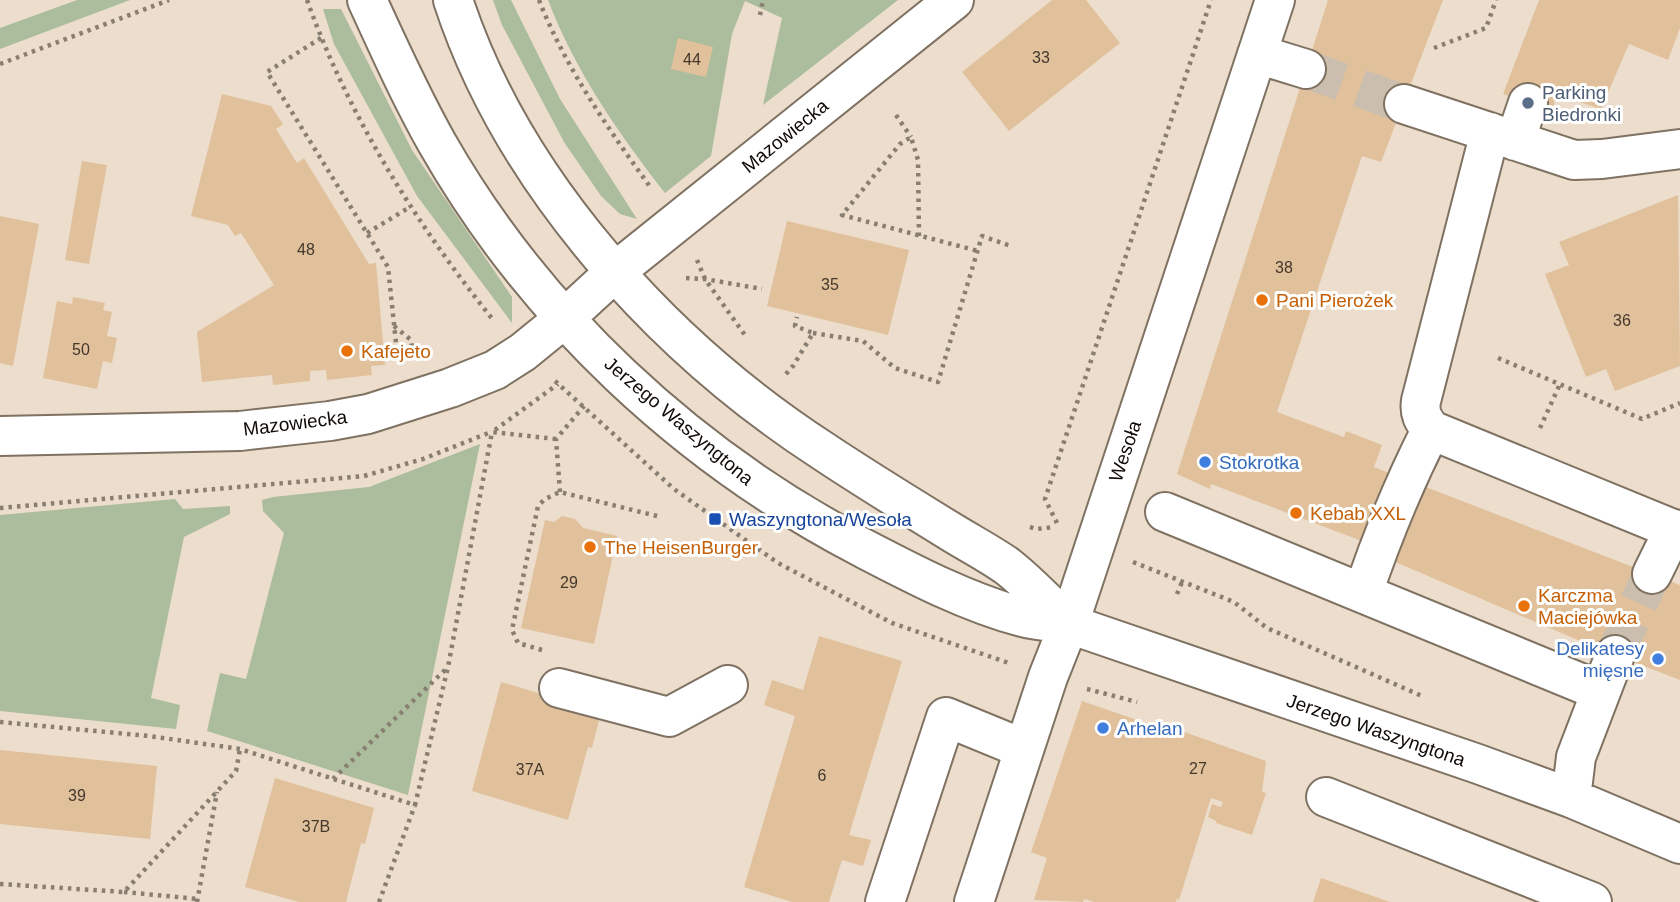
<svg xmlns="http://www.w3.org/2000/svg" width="1680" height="902" font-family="Arial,sans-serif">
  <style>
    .green { fill: #abbd9c }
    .building { fill: #e1c19c }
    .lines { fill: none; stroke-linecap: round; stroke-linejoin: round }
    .minor-tunnel { stroke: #cbbeae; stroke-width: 38; stroke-dasharray: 38 19; stroke-linecap: butt }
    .minor-casing { stroke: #7f7262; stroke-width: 42 }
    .path { stroke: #887e72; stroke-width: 4.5; stroke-dasharray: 3.5 5; stroke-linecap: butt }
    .minor { stroke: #fff; stroke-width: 38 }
    .service-dot { fill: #5c6f8a; stroke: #fff; stroke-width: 2.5 }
    .food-dot { fill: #e8710a; stroke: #fff; stroke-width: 2.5 }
    .shop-dot { fill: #3f7fe0; stroke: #fff; stroke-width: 2.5 }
    .transit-dot { fill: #1a4fb4; stroke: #fff; stroke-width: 2.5 }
    .labels { text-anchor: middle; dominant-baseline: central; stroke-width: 6; stroke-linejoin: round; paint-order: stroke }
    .number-label { font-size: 16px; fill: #44382c }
    .service-label { font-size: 19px; fill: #4e5e75; stroke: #fff; text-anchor: start }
    .street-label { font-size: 19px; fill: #100b06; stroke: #fff }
    .food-label { font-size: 19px; fill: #c56008; stroke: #fff; text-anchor: start }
    .shop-label { font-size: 19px; fill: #366cbe; stroke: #fff; text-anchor: start }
    .transit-label { font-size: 19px; fill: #164399; stroke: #fff; text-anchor: start }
  </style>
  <rect width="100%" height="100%" fill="#ecddcc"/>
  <!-- green -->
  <path class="green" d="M77 0H130L0 49V28Z
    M493 0H511L560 99 637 219 620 214 601 196 564 142 502 25Z
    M548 0H898L763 105 782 18 745 1 732 34 711 156 665 193C619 134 575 71 548 0Z
    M323 9H341L412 150 512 297V323L417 196 334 44Z
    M480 444 408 795 207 731 220 673 246 679 284 533 263 511 262 500 273 497 369 487Z
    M175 499 183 509 230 506V514L184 537 151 698 180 705 176 729 0 711V515Z"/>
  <!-- building -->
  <path class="building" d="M1052 0H1086L1120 43 1009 131 962 72Z
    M1328 0H1443L1381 162 1362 156 1277 412 1344 437 1346 431 1382 445 1374 467 1379 469 1680 585V680L1587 644 1393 561 1396 554 1211 484 1210 489 1177 474Z
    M1539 0H1680V28L1668 60 1629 44 1601 109 1556 94 1552 117 1528 103 1503 94Z
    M678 38 713 47 706 77 671 69Z
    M222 94 271 106 283 124 276 129 297 163 304 158 369 264 376 263 385 365 371 366 372 375 327 380 326 370 310 371V381L273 385 272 375 202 382 197 332 274 285 241 233 235 236 228 225 191 216Z
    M82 161 107 165 89 264 65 260Z
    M1678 195 1680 366 1615 391 1606 369 1586 377 1545 274 1569 265 1559 242Z
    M0 216 39 224 13 366 0 363Z
    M787 221 909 250 888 335 767 306Z
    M73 297 105 303 103 310 112 312 107 336 117 338 112 363 103 361 97 389 43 378 57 301 72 304Z
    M562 516 575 519 583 528 617 536 594 644 521 628 545 520 554 522Z
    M819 636 902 661 849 835 871 840 863 866 842 860 829 902H792L744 887 795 716 764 705 772 680 803 690Z
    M501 682 601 712 592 748 588 747 568 820 472 791Z
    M1082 701 1160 728 1162 724 1266 761 1262 792 1266 793 1252 835 1216 823V821L1208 817 1212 804 1221 807 1223 802 1211 798 1179 900 1177 898 1176 902H1094L1084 899 1083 902 1034 900 1047 858 1031 852Z
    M0 750 157 766 150 839 0 824Z
    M275 778 374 808 365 844 361 843 346 902H299L245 887Z
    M1321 878 1390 902H1313Z"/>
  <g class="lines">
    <!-- minor-tunnel -->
    <path class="minor-tunnel" d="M1306 69 1404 104
      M1615 655 1652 574"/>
    <defs>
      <path id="minor" d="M367 0C389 48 411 97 437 143 535 315 687 456 861 547 913 574 966 602 1022 617 1037 621 1053 622 1069 624L1478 764 1571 798 1680 844
        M453 0C513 183 663 347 823 451 865 479 909 506 953 533 971 544 990 554 1007 566 1029 583 1049 605 1069 624
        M1257 54 1306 69
        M1404 104 1574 160 1602 159 1680 149
        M1490 132 1421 401C1419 413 1423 420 1431 430L1680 532
        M1515 141 1528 103
        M0 436 240 431 330 421 368 414 450 388 495 370 523 352 566 317 616 271 954 0
        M1165 512 1600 691
        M1652 574 1674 529
        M1363 593C1382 537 1404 483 1431 430
        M559 688 669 717 728 685
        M1326 797 1592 902
        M1571 798 1576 757 1615 655
        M885 902 946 717 1024 749
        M974 902 1048 677 1069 624 1275 0"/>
    </defs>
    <!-- minor casing -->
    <use href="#minor" class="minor-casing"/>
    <!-- path -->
    <path class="path" d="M307 0C349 117 416 224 494 321
      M539 0C565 67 609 130 651 188
      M760 15 763 0
      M321 38 267 72 388 267 398 362
      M1434 48 1486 28 1496 0
      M0 64 169 0
      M896 115 911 137
      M367 233 410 207
      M919 236 918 160 911 137 900 144 842 215 978 251
      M697 260 705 279 747 338
      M686 278 705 279 762 289
      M394 326 411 340 413 354
      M813 333 863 341 895 368 938 382 982 236 1011 246
      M1498 358 1642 419 1680 403
      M786 374 793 366 813 333 795 326 797 317
      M555 381 674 489 778 563 892 623 1009 663
      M1540 428 1560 384
      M556 439 492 432 558 384
      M560 492 556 439 584 406
      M0 508 364 476 423 459 491 432
      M1057 523 1045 499 1211 0
      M1030 527 1036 529 1055 527
      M1133 562 1234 602 1267 628 1422 696
      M1177 594 1182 582
      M542 650 518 643 512 630 538 506 545 499 560 492 661 517
      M1087 689 1137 702
      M0 722 149 736 240 749 415 805 448 667 492 432
      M333 779 447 668
      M0 884 124 892 236 771 240 749
      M124 892 198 899
      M197 902 217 792
      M379 902 415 805"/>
    <!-- minor -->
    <use href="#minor" class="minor"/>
  </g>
  <!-- markers -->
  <circle class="service-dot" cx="1528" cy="103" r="7"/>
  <g class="food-dot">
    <circle cx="1262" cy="300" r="7"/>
    <circle cx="347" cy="351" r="7"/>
    <circle cx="1296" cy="513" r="7"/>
    <circle cx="590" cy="547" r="7"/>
    <circle cx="1524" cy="606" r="7"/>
  </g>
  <g class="shop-dot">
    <circle cx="1205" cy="462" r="7"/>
    <circle cx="1658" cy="659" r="7"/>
    <circle cx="1103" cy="728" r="7"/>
  </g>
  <rect class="transit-dot" x="708" y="512" width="14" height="14" rx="3.5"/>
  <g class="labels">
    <!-- number labels -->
    <g class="number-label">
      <text x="1041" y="57">33</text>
      <text x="692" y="59">44</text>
      <text x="306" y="249">48</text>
      <text x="1284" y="267">38</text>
      <text x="830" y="284">35</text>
      <text x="1622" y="320">36</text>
      <text x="81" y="349">50</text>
      <text x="569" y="582">29</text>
      <text x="1198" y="768">27</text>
      <text x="530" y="769">37A</text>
      <text x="822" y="775">6</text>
      <text x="77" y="795">39</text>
      <text x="316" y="826">37B</text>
    </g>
    <!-- service labels -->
    <g class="service-label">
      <text x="1542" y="92">Parking<tspan x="1542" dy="22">Biedronki</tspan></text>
    </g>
    <!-- street labels -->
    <g class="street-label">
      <text transform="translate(785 136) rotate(-39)">Mazowiecka</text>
      <text transform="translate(679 421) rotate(40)">Jerzego Waszyngtona</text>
      <text transform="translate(295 423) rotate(-7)">Mazowiecka</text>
      <text transform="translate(1125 451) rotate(-71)">Wesoła</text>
      <text transform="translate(1376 730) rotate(19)">Jerzego Waszyngtona</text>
    </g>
    <!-- food labels -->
    <g class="food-label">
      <text x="1276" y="300">Pani Pierożek</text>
      <text x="361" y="351">Kafejeto</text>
      <text x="1310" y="513">Kebab XXL</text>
      <text x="604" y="547">The HeisenBurger</text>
      <text x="1538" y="595">Karczma<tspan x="1538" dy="22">Maciejówka</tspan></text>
    </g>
    <!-- shop labels -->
    <g class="shop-label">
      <text x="1219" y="462">Stokrotka</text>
      <text x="1644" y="648" text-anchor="end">Delikatesy<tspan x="1644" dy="22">mięsne</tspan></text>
      <text x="1117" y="728">Arhelan</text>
    </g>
    <!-- transit labels -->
    <g class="transit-label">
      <text x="729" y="519">Waszyngtona/Wesoła</text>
    </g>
  </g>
</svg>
